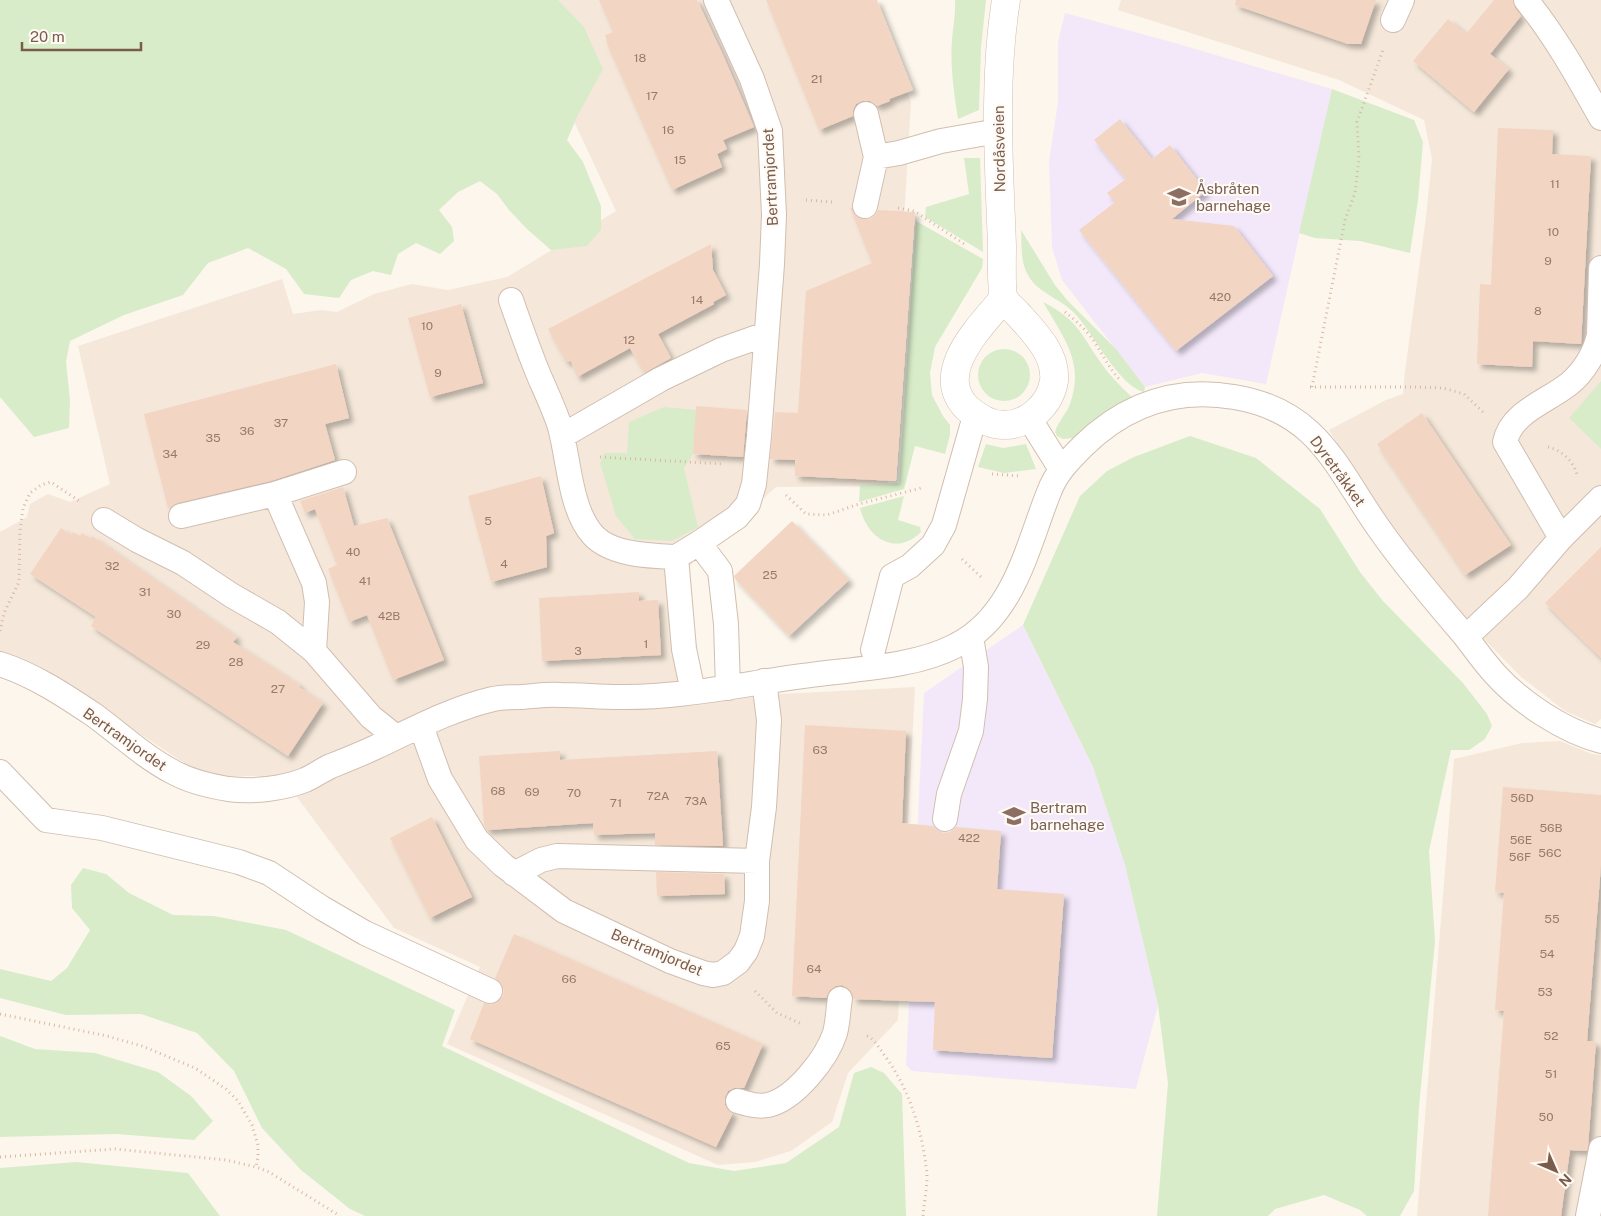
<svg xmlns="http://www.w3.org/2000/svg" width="1601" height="1216" font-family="'Public Sans',sans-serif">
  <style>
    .residential { fill: #f5e8da }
    .education { fill: #f3e8fa }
    .green { fill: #d8ecc9 }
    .building { fill: #f3d5c3; filter: url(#shadow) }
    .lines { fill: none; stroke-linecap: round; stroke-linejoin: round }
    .service-casing { stroke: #d1beb0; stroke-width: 26 }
    .minor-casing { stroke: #d1beb0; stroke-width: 29 }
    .path { stroke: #d9b8a5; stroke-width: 3; stroke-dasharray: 1 4; stroke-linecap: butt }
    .service { stroke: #fff; stroke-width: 24 }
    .minor { stroke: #fff; stroke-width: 28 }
    .labels { text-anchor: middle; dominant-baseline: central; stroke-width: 4; stroke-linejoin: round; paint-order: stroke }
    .number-label { font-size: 12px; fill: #987a6a }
    .street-label { font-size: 15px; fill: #7a5c4d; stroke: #fffaf3 }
    .education-label { font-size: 15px; fill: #785e54; stroke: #fffaf3; text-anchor: start }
  </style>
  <defs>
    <filter id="shadow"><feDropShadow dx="4.5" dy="4.5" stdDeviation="2.5" flood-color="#0004"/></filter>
  </defs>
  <rect width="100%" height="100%" fill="#fdf6ec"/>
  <!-- residential -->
  <path class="residential" d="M517 0H873L911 102 888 486 776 487 684 571 702 698 915 687 898 1020 848 1073 832 1122 791 1151 755 1162 718 1165 447 1044 480 967 394 928 297 797 258 776 205 777 41 668 0 654V532L27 517 30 504 48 494 70 502 110 484 78 346 282 279 293 314 321 310 337 312 374 294 412 284 448 290 507 277 616 211Z
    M1121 0H1601V719L1595 724 1565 711 1521 677 1448 602 1378 509 1329 430 1386 400 1403 394 1405 371 1426 217 1432 159 1424 120 1339 80 1118 10Z
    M1560 741 1592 754 1601 755V1216H1417L1454 759 1522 743Z"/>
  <!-- education -->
  <path class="education" d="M1065 13 1175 43 1332 89 1266 384 1202 373 1145 387 1062 280 1052 247 1049 162 1058 102V42Z
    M1023 625 1093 767 1125 865 1158 1005 1136 1089 912 1071 906 1065 924 693Z"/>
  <!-- green -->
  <path class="green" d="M0 0H558L584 27 603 69 577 117 567 140 583 162 601 206V230L587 246 551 250 527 229 509 210 497 194 480 181 458 192 439 210 452 227 454 241 440 254 416 243 398 254 391 275 373 271 351 280 339 298 304 294 286 269 248 248 208 263 183 295 124 315 70 341 66 362 70 400 69 428 34 437 0 397Z
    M955 0H986L981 47 979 110 958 119C954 93 950 66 952 40 953 26 956 14 955 0Z
    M1332 89 1414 120 1423 142 1418 200 1410 253 1360 241 1315 238 1299 233Z
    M964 158H980L983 252 925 217 926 207 969 194Z
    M916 221 983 259 982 268 935 347 930 373 932 395 943 416 950 425V435L945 454 915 446 904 489 859 502 860 485 899 483Z
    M1021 230 1055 285 1067 300 1116 349 1145 387 1144 392C1120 387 1094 335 1077 316 1063 299 1038 294 1028 275 1020 262 1022 244 1021 230Z
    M1043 302C1078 320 1080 333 1101 363 1110 376 1121 387 1133 398L1110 410 1073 438 1063 439 1057 436 1055 432C1058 422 1066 414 1070 404 1085 362 1063 337 1043 302Z
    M978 375a26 26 0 1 1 52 0a26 26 0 1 1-52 0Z
    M1601 381V449L1569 418Z
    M664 407 696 410 693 454 684 468 698 527 672 541 635 539 616 516 600 463 604 453H627L629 422Z
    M1190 436 1256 458 1320 509 1360 572 1383 601 1463 683 1487 714 1492 726 1485 739 1469 750H1451L1429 851 1435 941 1419 1107 1414 1191 1400 1216H1367L1360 1210 1324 1195 1275 1209 1268 1216H1157L1168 1083 1158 1005 1125 865 1093 767 1023 625 1080 496 1107 471 1134 457Z
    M986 444 1003 448 1026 444 1036 469 1004 473 978 467Z
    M904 496 898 520 920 527 921 532C896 557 867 538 860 508Z
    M83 868 106 874 129 893 173 915 214 916 286 930 455 1010 442 1046 689 1163 734 1171 786 1163 839 1127 854 1073 871 1067 884 1073 902 1094 906 1216H365L350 1209 301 1170 262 1128 234 1071 197 1033 141 1014 66 1015 0 998V969L51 981 67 968 90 930 72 908 71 885Z
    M0 1036 35 1049 95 1053 158 1072 191 1096 213 1121 194 1140 116 1134 0 1137Z
    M76 1162 188 1173 220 1216H0V1168Z"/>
  <!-- building -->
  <path class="building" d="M599 0H697L723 55 754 127 723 140 727 149 717 154 722 167 672 190 608 46 605 35 613 32Z
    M766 0H877L913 90 889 99 890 101 877 106 870 101H862L856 104 853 110V116L819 130Z
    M1236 0H1376L1361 44H1348L1235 5Z
    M1494 0H1513L1515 8 1521 16 1490 54 1509 69 1474 112 1413 61 1448 19 1466 34Z
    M1120 119 1152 159 1170 145 1206 191 1172 219 1234 226 1273 276 1176 351 1079 230 1115 202 1107 193 1126 179 1094 140Z
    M1498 128 1553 130 1552 154 1591 156 1581 344 1533 341 1532 367 1477 364 1480 284 1491 285Z
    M850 208H852L855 216 862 219H870L875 215 878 210 915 212 896 481 795 476V460L770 459 775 412 798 413 806 291 872 263Z
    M711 244 713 270 726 295 713 302 714 304 658 334 671 358 644 373 630 348 577 377 571 361 566 362 548 329Z
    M461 304 483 383 430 397 408 318Z
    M336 364 349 418 325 424 335 460 271 481 178 503 168 508 144 414Z
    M696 406 747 410 743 457 693 454Z
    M1422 413 1511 545 1465 575 1377 444Z
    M541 476 554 533 546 536 547 567 491 582 468 496Z
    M343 487 354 526 387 518 444 660 393 680 367 615 349 622 328 569 337 565 315 509 305 513 300 501Z
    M792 521 849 580 789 636 735 579 734 576Z
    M61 528 71 535 73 532 80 536 82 533 91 539 92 536 237 637 233 642 300 685 299 687 323 703 288 756 91 626 96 617 30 574Z
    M1601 547V658L1545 603Z
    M639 592V601L658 600 661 655 542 661 539 598Z
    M805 725 906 731 902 823 933 826 937 830 943 833 950 832 956 827 1001 831 997 889 1064 894 1052 1058 933 1050 935 1002 853 999V994L849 989 842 985 836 986 830 990 826 998 792 996Z
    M560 751V760L717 751 723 846 655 845V833L594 835 593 823 487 830 484 825 479 756Z
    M1503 787 1601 795V865L1587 1041 1596 1042 1588 1146 1587 1151 1570 1150 1561 1216H1488L1504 1011 1495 1010 1504 893 1495 892Z
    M432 817 472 897 430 918 390 838Z
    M656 872 724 874 725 894 657 896Z
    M514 934 763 1044 744 1088H734L728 1091 725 1097V1105L728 1110 733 1113 716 1147 470 1039 484 1003 491 1005 497 1002 503 996 504 990 501 984 495 978Z"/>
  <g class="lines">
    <defs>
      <path id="service" d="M1526 0C1556 37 1578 77 1601 118
        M1393 20 1402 0
        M876 157 899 153 941 141 998 131
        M865 206 876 157 866 114
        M511 300C520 326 529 352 540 378 547 394 555 411 560 427 569 460 570 510 593 535 611 555 651 556 676 557L684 649 693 692
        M1029 418 1061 469
        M562 436 661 379 721 350 766 334
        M275 494 344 472
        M181 516 275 494 314 583 317 602 314 651
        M104 520 137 540 183 563 231 595 278 622 314 651 371 717 396 737
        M1561 538 1505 442C1511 412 1548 401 1569 384 1584 372 1595 353 1599 335L1601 268
        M699 543 720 571 726 624 728 688
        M676 557 699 543 737 517 748 504 754 484 759 436 772 264 774 215 770 131 752 79 716 0
        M1466 637 1518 588 1561 538 1601 498
        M873 650 892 576 910 566 933 545 944 525 975 416
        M0 664C34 675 64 695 94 715 120 734 144 757 173 772 189 781 210 786 228 789 253 792 282 789 305 780 314 776 322 770 331 766 346 760 361 754 376 747 414 729 451 709 493 699 502 697 512 697 522 697 535 696 548 694 561 695 580 695 600 697 619 697 681 698 742 684 803 676 850 669 913 668 955 646 1014 617 1027 547 1049 492 1056 473 1069 460 1083 446 1125 405 1175 387 1234 397 1319 411 1336 468 1380 530 1406 567 1435 601 1465 636 1475 649 1484 662 1495 674 1521 703 1564 731 1601 741
        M421 726 440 779 477 840 503 865 564 911 670 961 703 973 713 975 723 973 738 962 746 951 752 936 757 901V861L764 807 767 757 769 720 764 681
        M0 772 46 820 102 828 239 862 269 873 322 908 365 933 490 991
        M945 819 949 794 971 731 975 699 976 667 971 637
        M514 874 541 860 557 856 757 861
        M738 1101C748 1104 757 1107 768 1105 795 1099 827 1058 835 1033 838 1022 838 1010 840 999
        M1588 1216 1601 1149"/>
      <path id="minor" d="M1004 298C981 326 932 372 967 408 977 417 989 425 1004 425 1028 425 1050 405 1054 381 1057 354 1033 331 1017 313 1013 309 1007 304 1004 299 1001 292 1002 256 1002 246 999 164 993 81 1006 0"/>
    </defs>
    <!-- service casing -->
    <use href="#service" class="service-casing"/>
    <!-- minor casing -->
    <use href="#minor" class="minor-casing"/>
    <!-- path -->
    <path class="path" d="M806 200 832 202
      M898 208 914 211 966 245
      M1065 312C1074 319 1083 327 1091 337 1101 351 1108 367 1120 380
      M1310 387H1415L1443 388 1464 394 1483 412
      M1312 387 1345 220 1355 193 1359 159 1357 122 1383 50
      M1548 447C1561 450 1574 461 1577 475
      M600 457 723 464
      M992 474 1021 476
      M786 495 806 514 827 515 859 504 921 488
      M962 559 981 577
      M0 631 4 613 19 582 20 531 23 508 30 493 41 485 51 482 79 501
      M755 991 777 1013 802 1024
      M0 1014 107 1036 142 1046 195 1068 226 1089 238 1101 252 1125 258 1145V1157L256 1167
      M867 1036C874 1039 878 1046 882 1052 907 1084 921 1126 926 1166 929 1182 924 1200 923 1216
      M0 1157 115 1149 226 1160 256 1167 269 1172 340 1216"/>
    <!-- service -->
    <use href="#service" class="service"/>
    <!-- minor -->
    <use href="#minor" class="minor"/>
  </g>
  <!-- icons -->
  <defs>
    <symbol id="school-bare" viewBox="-9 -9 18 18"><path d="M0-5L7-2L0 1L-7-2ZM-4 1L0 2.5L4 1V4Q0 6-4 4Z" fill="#8d6e63" stroke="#fffaf3" stroke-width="2.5" paint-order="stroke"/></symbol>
  </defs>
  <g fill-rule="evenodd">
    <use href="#school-bare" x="1163" y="181" width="32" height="32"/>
    <use href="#school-bare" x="998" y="800" width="32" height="32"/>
  </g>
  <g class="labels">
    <!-- number labels -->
    <g class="number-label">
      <text x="640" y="58">18</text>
      <text x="817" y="79">21</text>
      <text x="652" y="96">17</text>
      <text x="668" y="130">16</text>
      <text x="680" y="160">15</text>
      <text x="1555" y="184">11</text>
      <text x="1553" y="232">10</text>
      <text x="1548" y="261">9</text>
      <text x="1220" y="297">420</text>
      <text x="697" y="300">14</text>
      <text x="1538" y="311">8</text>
      <text x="427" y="326">10</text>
      <text x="629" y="340">12</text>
      <text x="438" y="373">9</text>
      <text x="281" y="423">37</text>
      <text x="247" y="431">36</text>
      <text x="213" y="438">35</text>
      <text x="170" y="454">34</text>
      <text x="488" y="521">5</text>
      <text x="353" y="552">40</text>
      <text x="504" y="564">4</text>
      <text x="112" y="566">32</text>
      <text x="770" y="575">25</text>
      <text x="365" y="581">41</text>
      <text x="145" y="592">31</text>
      <text x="174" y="614">30</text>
      <text x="389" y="616">42B</text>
      <text x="646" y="644">1</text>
      <text x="203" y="645">29</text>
      <text x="578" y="651">3</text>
      <text x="236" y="662">28</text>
      <text x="278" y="689">27</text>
      <text x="820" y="750">63</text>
      <text x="498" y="791">68</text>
      <text x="532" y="792">69</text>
      <text x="574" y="793">70</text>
      <text x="658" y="796">72A</text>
      <text x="1522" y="798">56D</text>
      <text x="696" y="801">73A</text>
      <text x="616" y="803">71</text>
      <text x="1551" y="828">56B</text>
      <text x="969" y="838">422</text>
      <text x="1521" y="840">56E</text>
      <text x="1550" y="853">56C</text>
      <text x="1520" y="857">56F</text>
      <text x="1552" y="919">55</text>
      <text x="1547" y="954">54</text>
      <text x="814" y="969">64</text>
      <text x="569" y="979">66</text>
      <text x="1545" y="992">53</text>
      <text x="1551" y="1036">52</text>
      <text x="723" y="1046">65</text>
      <text x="1551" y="1074">51</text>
      <text x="1546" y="1117">50</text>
    </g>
    <!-- street labels -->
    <g class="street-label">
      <text transform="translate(999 149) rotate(-91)">Nordåsveien</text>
      <text transform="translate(770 177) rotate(-93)">Bertramjordet</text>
      <text transform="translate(1338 471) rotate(54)">Dyretråkket</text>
      <text transform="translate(125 739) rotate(35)">Bertramjordet</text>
      <text transform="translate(657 952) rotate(23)">Bertramjordet</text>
    </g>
    <!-- education labels -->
    <g class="education-label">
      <text x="1196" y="188">Åsbråten<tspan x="1196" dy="17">barnehage</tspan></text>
      <text x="1030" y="807">Bertram<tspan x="1030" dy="17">barnehage</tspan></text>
    </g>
  </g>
  <!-- north arrow -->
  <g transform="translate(1556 1171) rotate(135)" stroke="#fffaf3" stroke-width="4" paint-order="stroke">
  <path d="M0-4L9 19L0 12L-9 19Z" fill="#7a5c4d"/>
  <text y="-8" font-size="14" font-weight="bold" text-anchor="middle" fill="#7a5c4d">N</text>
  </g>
  <!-- scale -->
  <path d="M22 42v8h119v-8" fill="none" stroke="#7a5c4d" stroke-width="2.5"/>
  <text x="30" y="42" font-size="15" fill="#7a5c4d" stroke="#fffaf3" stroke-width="4" paint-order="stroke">20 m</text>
</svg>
